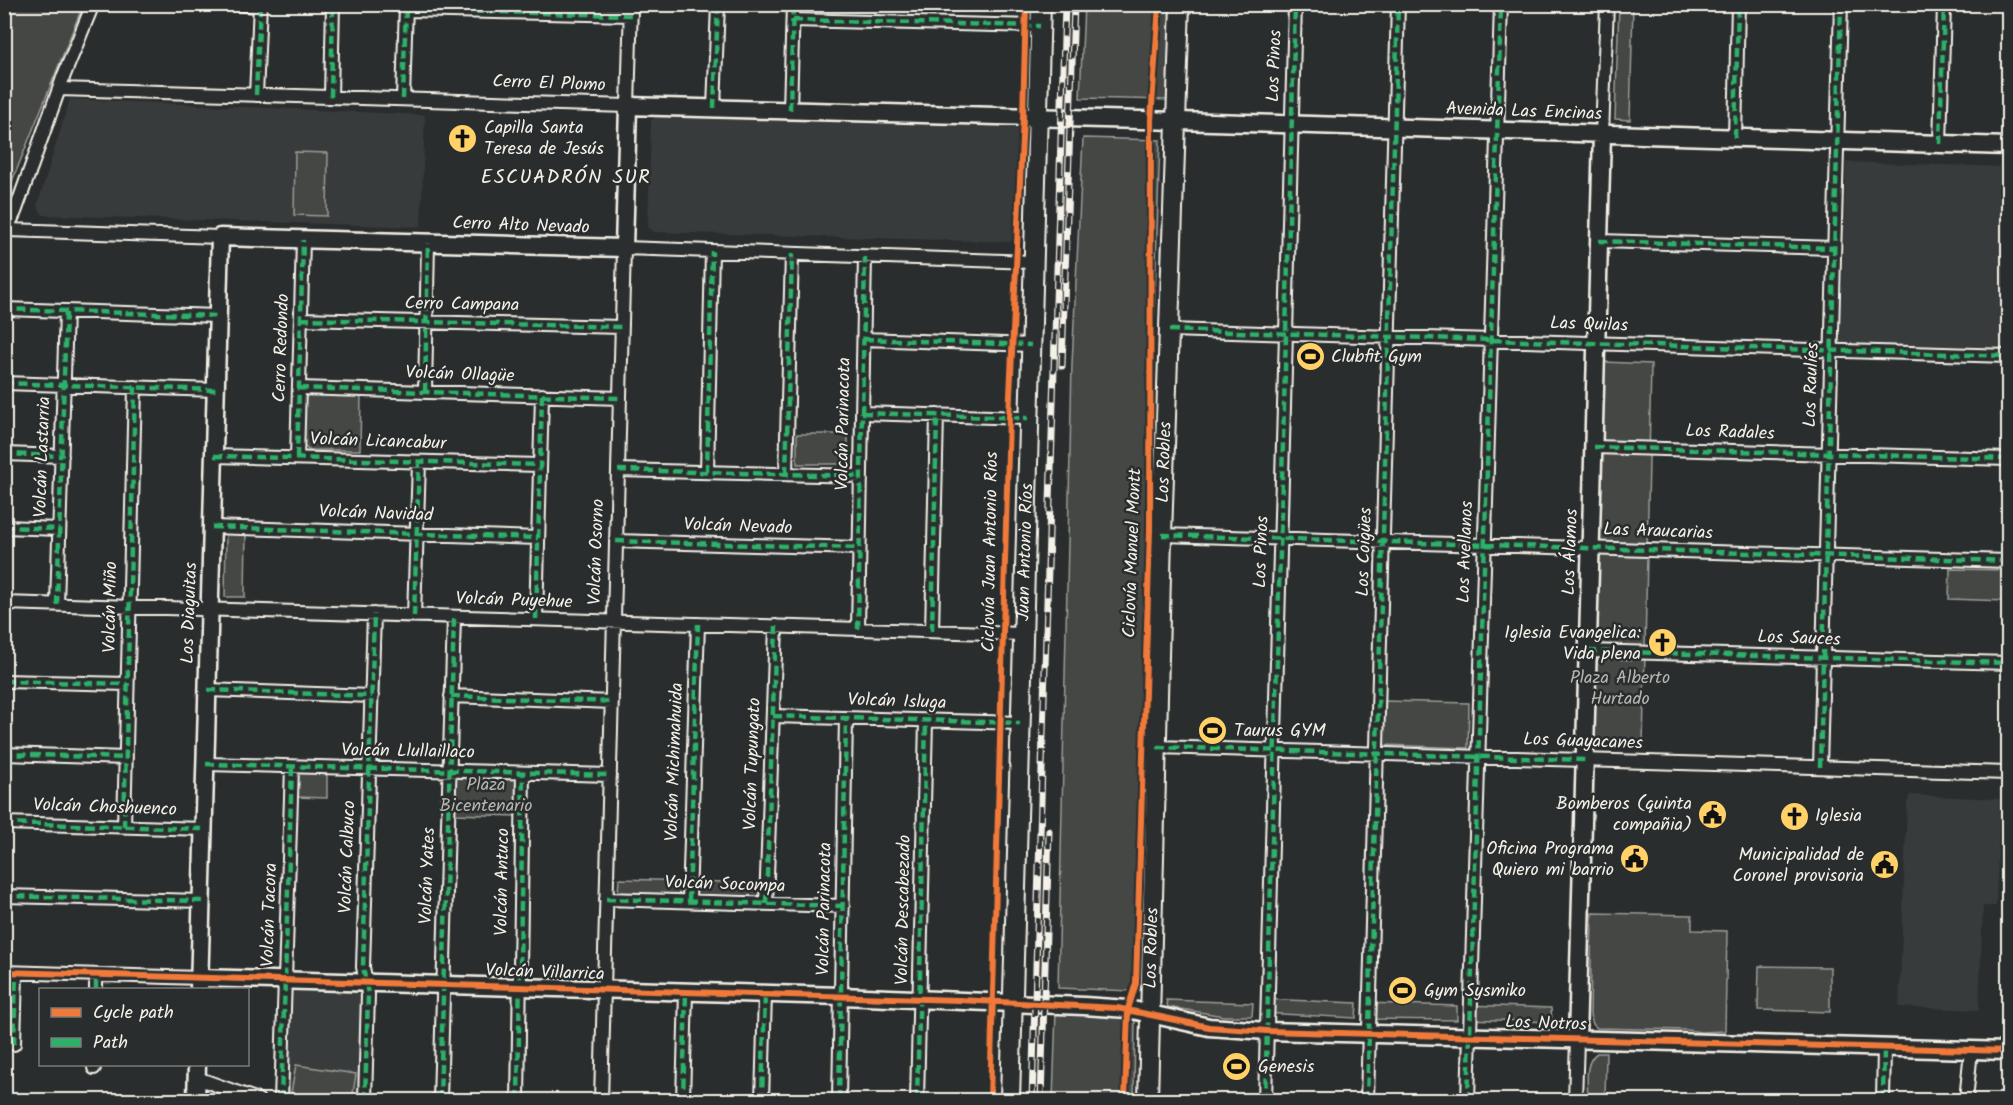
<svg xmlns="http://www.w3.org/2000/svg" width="2013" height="1105" font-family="Kalam,sans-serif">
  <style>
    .built { fill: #373a3a }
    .green { fill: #444645; stroke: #9c9c96; stroke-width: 1.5 }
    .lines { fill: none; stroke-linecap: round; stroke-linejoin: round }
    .street-casing { stroke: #f4f1e8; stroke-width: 16 }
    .secondary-casing { stroke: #f4f1e8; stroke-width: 21 }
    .primary-casing { stroke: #f4f1e8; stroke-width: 22 }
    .street { stroke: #2a2d2e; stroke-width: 12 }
    .secondary { stroke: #2a2d2e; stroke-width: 16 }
    .primary { stroke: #2a2d2e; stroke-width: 18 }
    .rail-casing { stroke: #f4f1e8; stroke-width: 7 }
    .rail { stroke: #2a2d2e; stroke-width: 4.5; stroke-dasharray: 14; stroke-linecap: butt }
    .quiet { stroke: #2db169; stroke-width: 4.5; stroke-dasharray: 9 4.5; stroke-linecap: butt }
    .cycleway-casing { stroke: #2a2d2e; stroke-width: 10 }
    .cycleway { stroke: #f17a3a; stroke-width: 6 }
    .labels { text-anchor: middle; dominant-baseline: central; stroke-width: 5; stroke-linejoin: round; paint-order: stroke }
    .street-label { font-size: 18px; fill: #f4f1e8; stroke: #2a2d2e }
    .poi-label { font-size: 18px; fill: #f4f1e8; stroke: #2a2d2e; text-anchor: start }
    .park-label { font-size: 18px; fill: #b6b5af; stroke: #2a2d2e }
    .neighbourhood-label { font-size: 20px; letter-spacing: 1.5px; fill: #f4f1e8; stroke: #2a2d2e }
  </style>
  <rect width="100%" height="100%" fill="#2a2d2e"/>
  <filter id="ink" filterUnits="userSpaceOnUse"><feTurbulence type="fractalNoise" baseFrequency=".0167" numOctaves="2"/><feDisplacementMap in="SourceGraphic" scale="12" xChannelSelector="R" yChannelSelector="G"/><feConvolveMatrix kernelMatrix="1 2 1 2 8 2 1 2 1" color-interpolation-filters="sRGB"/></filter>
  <g filter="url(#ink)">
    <!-- built -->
    <path class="built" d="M70 99 425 115 421 227 43 215 37 206Z
      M658 115 1024 127 1021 233 1010 242 654 232 648 227 651 120Z
      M1846 162 2008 167V356L1840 350Z
      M1910 795 2000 799 1996 906H1983L1979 1010 1899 1007 1907 803Z
      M291 990 362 991 359 1100 287 1099Z"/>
    <!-- green -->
    <path class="green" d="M8 5H83L5 199 4 14Z
      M1084 5H1172L1170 100 1080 98Z
      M1619 5H1633L1630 120 1615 119Z
      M1083 138 1160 140 1133 991 1058 988 1072 364Z
      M295 152 328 153 327 216 294 215Z
      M1603 362 1651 364 1643 746 1594 739Z
      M312 390 361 393 360 450H308L302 442 303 401Z
      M797 434H848V464H797Z
      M226 531H246L245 597H225Z
      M1950 569 2008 570 2007 601 1949 599Z
      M1382 701 1469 703 1468 748 1384 745Z
      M296 772 327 773V798L295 797Z
      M461 775 514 777 517 782 516 816 455 814 456 779Z
      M619 879 761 883V897L618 893Z
      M1592 913 1692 915V930L1727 931 1725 1031 1701 1032 1687 1030 1597 1028 1593 1024 1590 1015Z
      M1759 966 1830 967V1012L1758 1010Z
      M1262 999 1357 1003 1356 1018 1262 1013Z
      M1166 1000 1253 1003 1252 1016H1224L1168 1007Z
      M1367 1003 1457 1006V1020L1366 1019Z
      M1465 1005 1551 1008 1552 1022 1465 1019Z
      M1056 1011 1118 1012 1135 1019 1134 1100H1053Z
      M1597 1053H1606L1605 1100H1588C1588 1086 1583 1062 1597 1053Z
      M296 1065 356 1074 352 1100H306L290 1098Z"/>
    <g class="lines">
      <defs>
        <path id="street" d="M233 4 260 6
          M406 10 631 15
          M793 20 1040 26
          M59 89 628 106 631 4
          M256 95 260 4
          M331 97 333 4
          M403 99 406 5
          M714 108 718 4
          M790 110 793 4
          M1602 134 1607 4
          M1735 138 1738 4
          M1940 144 1944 4
          M8 230 220 237
          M4 235 15 212 64 75 93 4
          M1599 241 1834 248
          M4 309 218 316
          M301 319 622 327
          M1169 330 2008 356
          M864 339 1031 345
          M4 383 216 390
          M299 388 620 398
          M425 392 428 243
          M862 413 1028 418
          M1594 447 2008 459
          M4 454 62 456
          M214 456 540 465
          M297 458 303 240
          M618 470 861 476
          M707 472 712 251
          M786 474 792 254
          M4 527 59 529
          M212 527 538 538
          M1162 535 2008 561
          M616 541 859 548
          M4 603 1022 634
          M57 605 66 311
          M414 616 419 462
          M536 619 542 395
          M858 629 865 257
          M932 631 937 415
          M1588 651 2008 663
          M4 681 127 684
          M208 690 372 696
          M451 696 612 702
          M773 716 1020 723
          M1157 747 2008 773
          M4 754 126 758
          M206 764 610 775
          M1820 767 1841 4
          M4 823 204 829
          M124 827 135 387
          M4 896 202 901
          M606 899 843 906
          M689 901 698 624
          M766 904 776 626
          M4 972 200 978
          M96 990V975
          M14 1044 16 973
          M94 1068V1064
          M197 1078 258 1100
          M281 1100 292 767
          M365 1100 368 994 363 967 374 614
          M440 1100 454 617
          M518 1100 523 773
          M601 1100 624 248 1034 262
          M683 1100 686 992
          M762 1100 765 994
          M839 1100 846 718
          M917 1100 926 721
          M1265 1100 1295 4
          M1367 1100 1398 4
          M1468 1100 1501 4
          M1575 1100 1577 1040
          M1883 1100 1884 1048
          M1966 1100 1971 1050"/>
        <path id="secondary" d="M200 978 841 996 1084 1006 1128 1009 1209 1027 1267 1031 2008 1051
          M199 990 220 237 624 248 628 106 1178 121 2008 146
          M1577 1040 1602 134
          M196 1100 197 1064"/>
        <g id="primary">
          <path id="s1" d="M1010 1100 1041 4"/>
          <path id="s2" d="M1148 1100 1162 535 1180 4"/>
        </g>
      </defs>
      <!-- street casing -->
      <use href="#street" class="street-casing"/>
      <!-- secondary casing -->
      <use href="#secondary" class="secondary-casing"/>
      <!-- primary casing -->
      <use href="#primary" class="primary-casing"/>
      <!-- street -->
      <use href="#street" class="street"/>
      <!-- secondary -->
      <use href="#secondary" class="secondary"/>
      <!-- primary -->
      <use href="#primary" class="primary"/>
      <defs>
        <path id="rail" d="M1062 366 1074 4
          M1032 1100 1065 4
          M1041 1100 1049 831"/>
      </defs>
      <!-- rail casing -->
      <use href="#rail" class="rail-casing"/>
      <!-- rail -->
      <use href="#rail" class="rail"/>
      <!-- quiet -->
      <path class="quiet" d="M233 4 260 6
        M406 10 631 15
        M793 20 1040 26
        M256 95 260 4
        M331 97 333 4
        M403 99 406 4
        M714 108 718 4
        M790 110 793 4
        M1735 138 1738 4
        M1940 144 1944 4
        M1599 241 1834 248
        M4 309 218 316
        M301 319 622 327
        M1169 330 2008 356
        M864 339 1031 345
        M4 383 216 390
        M299 388 620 398
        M425 392 428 243
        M862 413 1028 418
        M1594 447 2008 459
        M4 454 62 456
        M214 456 540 465
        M297 458 303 240
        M618 470 861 476
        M707 472 712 251
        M786 474 792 254
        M4 527 59 529
        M212 527 538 538
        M1162 535 2008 561
        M616 541 859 548
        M57 605 66 311
        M414 616 419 462
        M536 619 542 395
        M858 629 865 257
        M932 631 937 415
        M1588 651 2008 663
        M4 681 127 684
        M208 690 372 696
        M451 696 612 702
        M773 716 1020 723
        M1157 747 1585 760
        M4 754 126 758
        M206 764 610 775
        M1820 767 1841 4
        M4 823 204 829
        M124 827 135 387
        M4 896 202 901
        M606 899 843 906
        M689 901 698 624
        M766 904 776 626
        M96 990V975
        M14 1044 16 973
        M94 1068V1064
        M281 1100 292 767
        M365 1100 368 994 363 967 374 614
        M440 1100 454 617
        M518 1100 523 773
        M683 1100 686 992
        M762 1100 765 994
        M839 1100 846 718
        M917 1100 926 721
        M1265 1100 1295 4
        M1367 1100 1398 4
        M1468 1100 1501 4
        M1883 1100 1884 1048"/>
      <defs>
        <path id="cycleway" d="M4 972 959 1000 1117 1008 1209 1027 1267 1031 2008 1051
          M990 1100 1009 417 1023 117 1026 4
          M1125 1100 1128 1009 1136 983 1150 530 1151 120 1159 4"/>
      </defs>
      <!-- cycleway casing -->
      <use href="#cycleway" class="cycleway-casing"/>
      <!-- cycleway -->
      <use href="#cycleway" class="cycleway"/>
    </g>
  </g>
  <!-- icons -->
  <defs>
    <symbol id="church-disc" viewBox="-11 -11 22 22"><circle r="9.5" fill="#ffd166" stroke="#2a2d2e"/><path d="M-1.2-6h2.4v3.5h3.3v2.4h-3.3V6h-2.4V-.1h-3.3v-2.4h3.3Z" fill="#111"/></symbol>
    <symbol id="stadium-disc" viewBox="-11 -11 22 22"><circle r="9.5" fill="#ffd166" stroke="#2a2d2e"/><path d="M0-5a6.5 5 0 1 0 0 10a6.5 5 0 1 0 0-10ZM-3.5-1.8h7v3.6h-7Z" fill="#111"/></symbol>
    <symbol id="civic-disc" viewBox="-11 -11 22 22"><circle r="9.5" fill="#ffd166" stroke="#2a2d2e"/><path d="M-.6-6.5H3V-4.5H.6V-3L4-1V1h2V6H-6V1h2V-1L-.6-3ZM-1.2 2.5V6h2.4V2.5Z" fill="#111"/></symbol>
  </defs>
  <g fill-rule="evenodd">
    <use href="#church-disc" x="446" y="122" width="33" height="33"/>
    <use href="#stadium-disc" x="1294" y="340" width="33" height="33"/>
    <use href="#church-disc" x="1646" y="626" width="33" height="33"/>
    <use href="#stadium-disc" x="1196" y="714" width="33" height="33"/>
    <use href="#civic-disc" x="1696" y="798" width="33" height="33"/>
    <use href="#church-disc" x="1778" y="800" width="33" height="33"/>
    <use href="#civic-disc" x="1618" y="842" width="33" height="33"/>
    <use href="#civic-disc" x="1868" y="848" width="33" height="33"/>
    <use href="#stadium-disc" x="1386" y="974" width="33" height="33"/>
    <use href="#stadium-disc" x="1220" y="1050" width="33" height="33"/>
  </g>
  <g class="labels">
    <!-- street labels -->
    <g class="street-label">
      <text transform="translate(1275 66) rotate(-88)">Los Pinos</text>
      <text transform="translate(549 84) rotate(2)">Cerro El Plomo</text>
      <text transform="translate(1524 112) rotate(2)">Avenida Las Encinas</text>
      <text transform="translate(521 226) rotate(2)">Cerro Alto Nevado</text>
      <text transform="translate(462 305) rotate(1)">Cerro Campana</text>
      <text transform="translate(1589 325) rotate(2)">Las Quilas</text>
      <text transform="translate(282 348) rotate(-88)">Cerro Redondo</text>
      <text transform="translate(460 375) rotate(2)">Volcán Ollagüe</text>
      <text transform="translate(1812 385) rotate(-88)">Los Raulíes</text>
      <text transform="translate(844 424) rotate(-89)">Volcán Parinacota</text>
      <text transform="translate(1730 433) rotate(2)">Los Radales</text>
      <text transform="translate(378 442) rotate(2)">Volcán Licancabur</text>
      <text transform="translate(43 457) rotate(-88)">Volcán Lastarria</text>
      <text stroke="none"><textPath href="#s2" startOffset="638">Los Robles</textPath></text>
      <text transform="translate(376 514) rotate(2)">Volcán Navidad</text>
      <text transform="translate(738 527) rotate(2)">Volcán Nevado</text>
      <text transform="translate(1658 532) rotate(2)">Las Araucarias</text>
      <text transform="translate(597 552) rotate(-88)">Volcán Osorno</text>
      <text transform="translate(991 552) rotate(-89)">Ciclovía Juan Antonio Ríos</text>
      <text stroke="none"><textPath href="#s1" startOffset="548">Juan Antonio Ríos</textPath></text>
      <text transform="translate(1262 552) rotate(-88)">Los Pinos</text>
      <text transform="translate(1365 552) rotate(-88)">Los Coigües</text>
      <text transform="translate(1466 552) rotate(-88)">Los Avellanos</text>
      <text transform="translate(1571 552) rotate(-88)">Los Álamos</text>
      <text transform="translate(1133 553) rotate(-88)">Ciclovía Manuel Montt</text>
      <text transform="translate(514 601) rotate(2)">Volcán Puyehue</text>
      <text transform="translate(111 607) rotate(-89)">Volcán Miño</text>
      <text transform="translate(190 613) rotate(-88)">Los Diaguitas</text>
      <text transform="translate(1799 639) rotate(2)">Los Sauces</text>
      <text transform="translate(897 702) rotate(2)">Volcán Isluga</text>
      <text transform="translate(1583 742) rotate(2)">Los Guayacanes</text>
      <text transform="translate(408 752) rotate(1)">Volcán Llullaillaco</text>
      <text transform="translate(675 762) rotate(-88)">Volcán Michimahuida</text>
      <text transform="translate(753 764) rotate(-88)">Volcán Tupungato</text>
      <text transform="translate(105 808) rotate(2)">Volcán Choshuenco</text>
      <text transform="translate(348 857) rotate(-88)">Volcán Calbuco</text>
      <text transform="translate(428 876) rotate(-88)">Volcán Yates</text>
      <text transform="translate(503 882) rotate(-89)">Volcán Antuco</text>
      <text transform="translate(725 885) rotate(2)">Volcán Socompa</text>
      <text transform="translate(825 909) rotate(-89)">Volcán Parinacota</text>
      <text transform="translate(904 910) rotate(-89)">Volcán Descabezado</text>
      <text transform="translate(270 915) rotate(-88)">Volcán Tacora</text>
      <text stroke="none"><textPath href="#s2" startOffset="152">Los Robles</textPath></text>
      <text transform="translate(545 973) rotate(2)">Volcán Villarrica</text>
      <text transform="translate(1546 1024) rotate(2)">Los Notros</text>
    </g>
    <!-- poi labels -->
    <g class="poi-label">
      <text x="484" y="128">Capilla Santa<tspan x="484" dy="21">Teresa de Jesús</tspan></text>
      <text x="1331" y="357">Clubfit Gym</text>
      <text x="1641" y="633" text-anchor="end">Iglesia Evangelica:<tspan x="1641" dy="21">Vida plena</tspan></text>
      <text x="1234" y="731">Taurus GYM</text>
      <text x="1692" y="804" text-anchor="end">Bomberos (quinta<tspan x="1692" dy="21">compañia)</tspan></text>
      <text x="1815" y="816">Iglesia</text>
      <text x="1614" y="849" text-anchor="end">Oficina Programa<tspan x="1614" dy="21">Quiero mi barrio</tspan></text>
      <text x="1864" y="855" text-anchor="end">Municipalidad de<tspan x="1864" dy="21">Coronel provisoria</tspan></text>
      <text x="1424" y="991">Gym Sysmiko</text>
      <text x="1258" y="1067">Genesis</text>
    </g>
    <!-- park labels -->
    <g class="park-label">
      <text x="1620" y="678">Plaza Alberto<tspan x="1620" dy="21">Hurtado</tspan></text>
      <text x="486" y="785">Plaza<tspan x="486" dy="21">Bicentenario</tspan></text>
    </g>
    <!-- neighbourhood labels -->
    <g class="neighbourhood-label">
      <text x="566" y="178">ESCUADRÓN SUR</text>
    </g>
  </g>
  <!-- margin -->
  <rect width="2013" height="1105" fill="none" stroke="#2a2d2e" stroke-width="24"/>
  <rect x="12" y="12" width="1989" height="1081" fill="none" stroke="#f4f1e8" stroke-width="2" filter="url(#ink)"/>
  <!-- legend -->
  <rect x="39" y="988" width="210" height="78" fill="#2a2d2e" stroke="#7b7b78" stroke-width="1.5"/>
  <rect x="51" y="1008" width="30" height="9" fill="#f17a3a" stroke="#7b7b78" stroke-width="1.5"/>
  <text x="93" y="1018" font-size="18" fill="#f4f1e8">Cycle path</text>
  <rect x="51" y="1038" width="30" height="9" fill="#2db169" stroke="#7b7b78" stroke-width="1.5"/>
  <text x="93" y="1048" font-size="18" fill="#f4f1e8">Path</text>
</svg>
